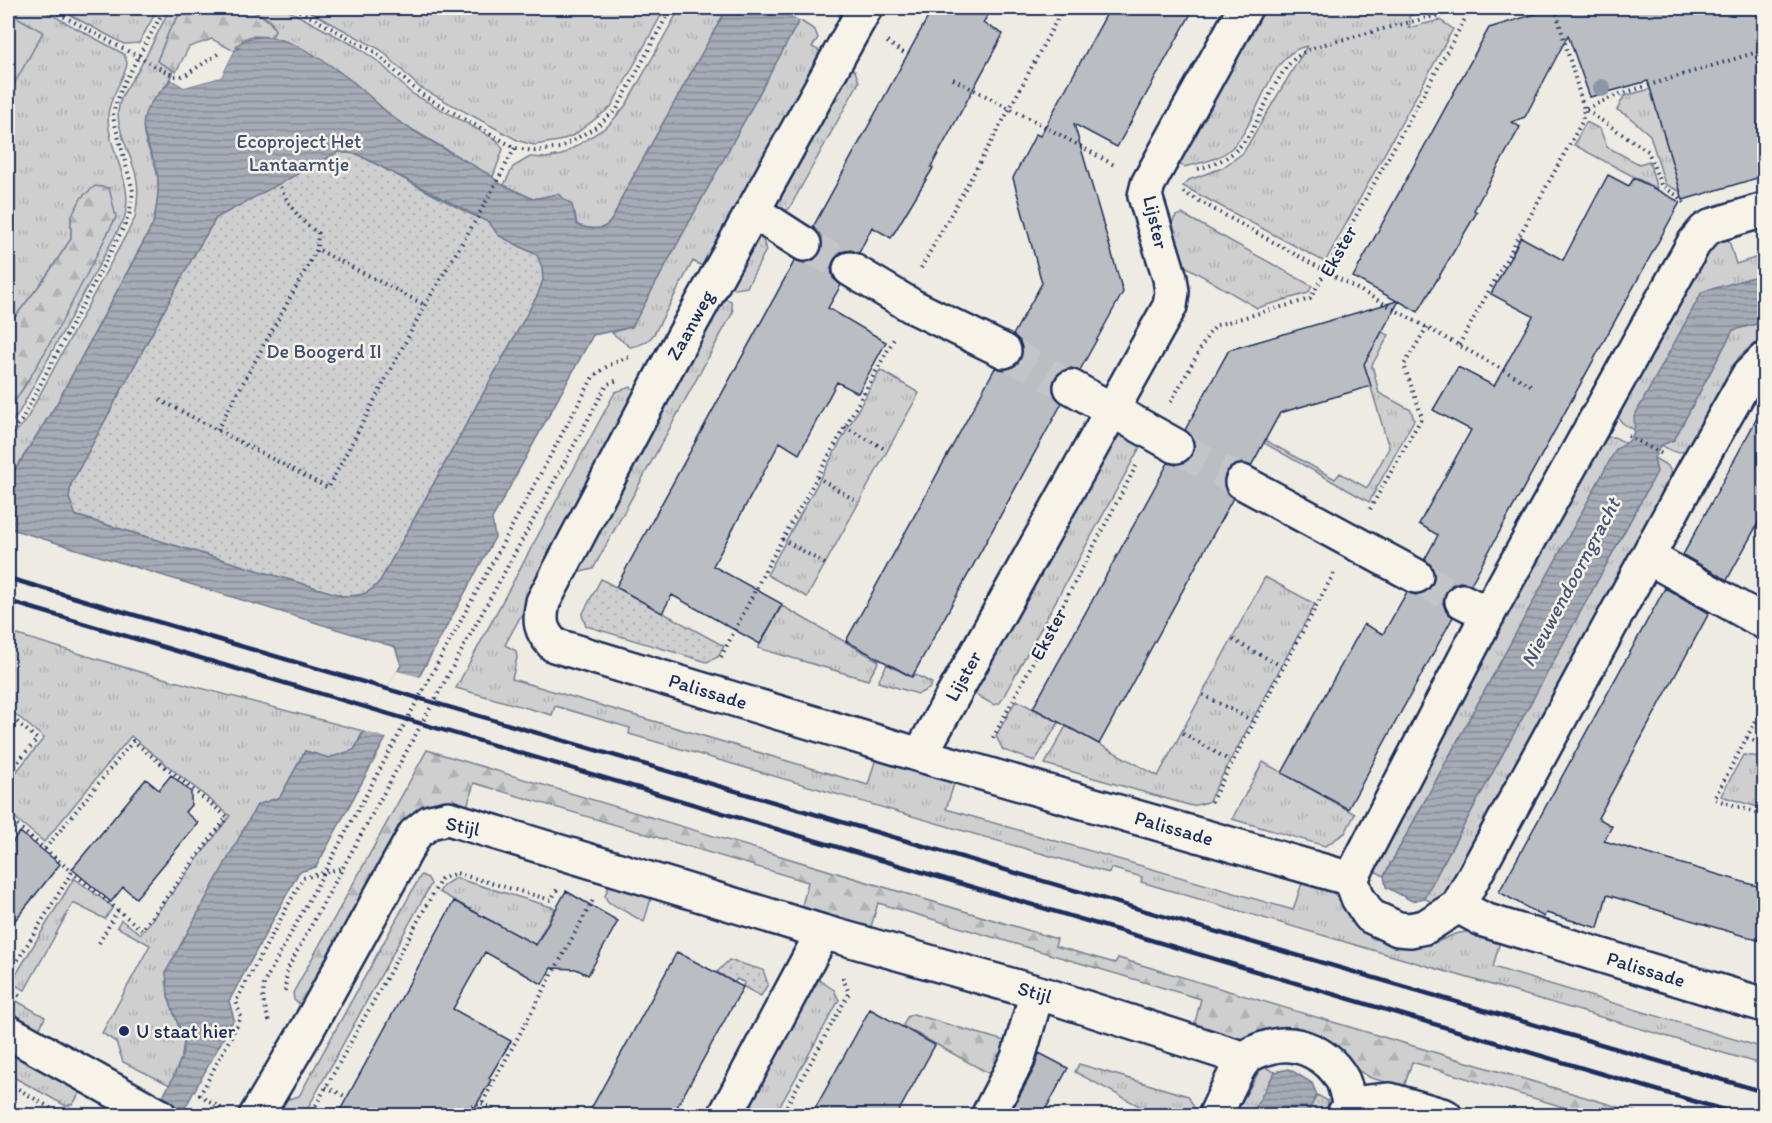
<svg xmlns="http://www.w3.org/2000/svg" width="1772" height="1123" font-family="Itim,sans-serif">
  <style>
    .grass { fill: url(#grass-tufts); stroke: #757f96; stroke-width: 1.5 }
    .forest { fill: url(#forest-firs); stroke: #757f96; stroke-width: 1.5 }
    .garden { fill: url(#garden-dots); stroke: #757f96; stroke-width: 1.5 }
    .pitch { fill: #cfcfcf; stroke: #757f96; stroke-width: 1.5 }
    .water { fill: url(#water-rules); stroke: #6e7992; stroke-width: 1.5; fill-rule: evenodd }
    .pier { fill: #eeebe2 }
    .building { fill: #babdc2; stroke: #1b2f5e; stroke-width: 1.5 }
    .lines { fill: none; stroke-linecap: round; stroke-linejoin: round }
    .minor-tunnel { stroke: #c4c5c8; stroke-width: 33; stroke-dasharray: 33 16; stroke-linecap: butt }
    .minor-casing { stroke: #1b2f5e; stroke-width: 38 }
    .path { stroke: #1b2f5e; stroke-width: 4; stroke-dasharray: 1.5 4.5; stroke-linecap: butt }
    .minor { stroke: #f7f3e8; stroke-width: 33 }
    .rail { stroke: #1b2f5e; stroke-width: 4.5 }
    .tree { fill: #8e95a6 }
    .poi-dot { fill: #1b2f5e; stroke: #f7f3e8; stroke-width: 2 }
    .labels { text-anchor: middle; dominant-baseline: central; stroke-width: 5; stroke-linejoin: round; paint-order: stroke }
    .park-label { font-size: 20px; fill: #3f4f75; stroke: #f7f3e8 }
    .street-label { font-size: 20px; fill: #1b2f5e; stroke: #f7f3e8 }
    .poi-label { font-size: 20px; fill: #1b2f5e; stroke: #f7f3e8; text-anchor: start }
    .water-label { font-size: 21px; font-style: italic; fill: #455478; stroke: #f7f3e8 }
  </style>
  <defs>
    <pattern id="grass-tufts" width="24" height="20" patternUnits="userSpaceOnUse" patternTransform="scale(1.5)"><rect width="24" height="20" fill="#cfcfcf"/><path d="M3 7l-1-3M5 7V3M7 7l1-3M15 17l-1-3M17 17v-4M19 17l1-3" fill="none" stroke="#b1b2b4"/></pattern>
    <pattern id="forest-firs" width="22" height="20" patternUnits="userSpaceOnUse" patternTransform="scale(1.5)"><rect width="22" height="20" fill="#cfcfcf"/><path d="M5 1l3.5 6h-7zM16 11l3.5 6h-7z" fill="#b1b2b4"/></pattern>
    <pattern id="garden-dots" width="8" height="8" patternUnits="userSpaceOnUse" patternTransform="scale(1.5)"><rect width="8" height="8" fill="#cfcfcf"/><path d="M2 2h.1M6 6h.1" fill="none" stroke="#b1b2b4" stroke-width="1.8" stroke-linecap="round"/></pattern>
    <pattern id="water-rules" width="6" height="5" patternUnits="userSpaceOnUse" patternTransform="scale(1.5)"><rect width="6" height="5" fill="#a6abb5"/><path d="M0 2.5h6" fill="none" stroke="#868c96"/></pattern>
  </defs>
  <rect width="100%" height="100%" fill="#eeebe2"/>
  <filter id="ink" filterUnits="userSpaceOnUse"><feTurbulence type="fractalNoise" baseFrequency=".0167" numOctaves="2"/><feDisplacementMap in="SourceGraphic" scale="12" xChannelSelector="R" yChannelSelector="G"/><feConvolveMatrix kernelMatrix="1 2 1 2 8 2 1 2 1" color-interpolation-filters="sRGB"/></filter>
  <g filter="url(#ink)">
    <!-- grass -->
    <path class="grass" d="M8 8H39L124 54C124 55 127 61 127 63 127 74 109 97 108 115 107 152 136 182 124 219L17 416 8 427V411L24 387 59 326 116 217H71V239L45 278 8 326Z
      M57 8H158L139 43 124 44Z
      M170 8H184L170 29 157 61 173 70C168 91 147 101 144 123 141 139 152 153 156 168 161 186 157 206 153 224L56 405 13 473 8 477V440L25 422 135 218C137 206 139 194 137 181 134 159 119 138 118 115 118 96 130 84 139 69 150 49 160 28 170 8Z
      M248 8H284L357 47 379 62 411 93 497 140 503 149 493 177 396 120 354 83 310 53 272 37 275 30 270 20Z
      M303 8H665L611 107 574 135 559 141 534 145 519 141 419 87 381 50Z
      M680 8H727L623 195C611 222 610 236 577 225L575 213 558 194 533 199 504 185 513 167 530 157 546 158 562 155 608 126 626 105Z
      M1263 8H1437L1409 16 1410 24 1408 28 1440 20 1453 29 1325 262 1183 186 1189 180 1222 168 1243 153 1307 46C1266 53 1259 128 1228 151 1215 161 1199 163 1184 167L1178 163Z
      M799 20 815 30 818 38 812 47 824 53 706 268 693 261 654 334C647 343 641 345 630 347L612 333 632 326Z
      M849 67 855 71 859 82 789 209 777 214 772 210Z
      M1651 89 1681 192 1665 184 1650 135 1628 116 1617 110 1624 96Z
      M1586 122 1600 129 1607 147 1639 164 1649 161 1657 189 1574 145Z
      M1182 214 1312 286 1308 293 1257 308 1185 266 1180 262 1167 230 1176 216Z
      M758 236 763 240 766 250 747 287 735 289 730 286Z
      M1724 237 1729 241 1736 264 1764 255V274L1702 293 1636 431C1627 426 1617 423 1618 411L1709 246Z
      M724 298 731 301 733 312 593 569 581 572 575 569Z
      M1764 322V339L1752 345 1739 357 1687 449C1677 456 1670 450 1661 445L1674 440 1733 330Z
      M1382 332 1389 335 1372 365 1379 393 1411 410 1414 420 1369 502 1264 443 1265 440 1335 479 1340 473 1367 488 1389 448 1364 364Z
      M880 370 919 393 807 597 767 575Z
      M631 387 637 392 636 404 505 645 516 651 517 658 512 679 868 785 876 758 955 781 946 809 1293 910 1302 883 1334 893 1365 930 1379 939 1397 945 1417 947 1437 942 1455 934 1470 931 1500 941 1493 967 1764 1048V1065L1141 882 1142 877 1111 868 1109 873 629 734 630 728 555 706 552 715 456 688 615 392Z
      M1117 428 1139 441 1140 447 1000 703 994 705 973 693Z
      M1609 437H1614L1628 444 1616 450 1384 876 1369 868 1599 446 1601 442Z
      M1654 458 1668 466 1673 476 1438 906 1424 898 1656 473Z
      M1265 577 1315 604 1208 802 1192 806 1045 764 1066 726 1158 776Z
      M782 606 879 661 868 680 758 648Z
      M8 632 140 672 363 731 354 750 329 758 305 751 280 797 257 805 166 972 184 1042 182 1056 170 1085 123 1062 116 1042 102 1033 150 945 117 927 121 920 141 934 230 816 131 736 44 842 8 812V782L44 738 8 708Z
      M887 664 911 677 914 674 932 683 929 689 918 694 878 682Z
      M1016 700 1059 722 1035 761 1003 750 996 736Z
      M1743 755 1760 757 1761 777 1764 783V809L1721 796Z
      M1263 762 1355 814 1345 833 1325 846 1232 819Z
      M421 875 428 878 431 884 304 1115H291L275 1108 278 1102 299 1096Z
      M74 878 113 907 105 919 73 903 25 990 11 983Z
      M455 878 555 908 535 945 439 892 444 885Z
      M610 882 652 895 644 922 608 902 605 896Z
      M816 978 834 990 839 1000 775 1115 740 1116Z
      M8 996 45 1017 38 1032 8 1016Z
      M8 1050 81 1091 73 1104 66 1106 8 1074Z
      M1079 1064 1188 1096 1195 1109 1192 1115H1156L1075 1072Z
      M1262 1066 1275 1072 1251 1115 1234 1116Z
      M1317 1095 1328 1101 1327 1110 1324 1115 1306 1116Z"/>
    <!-- forest -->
    <path class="forest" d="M184 8C215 8 259 0 275 30L272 37 252 36 243 39 240 48 234 51 212 39 189 47 176 72 157 61 170 29Z
      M95 186 109 188 116 217C82 283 50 350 8 411V326L45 278 71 239V217L82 197Z
      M427 750 1057 939 1055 946 1115 963 1118 958 1645 1115H1590L1412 1062 1404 1087 1371 1078 1354 1068 1325 1038 1306 1030 1295 1027H1280L1251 1037 1235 1039 1194 1026 1201 999 878 903 870 930 801 910 808 882 474 783 466 810C442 807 421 800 404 821L303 1001 300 1004 294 1000 293 993Z
      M913 1014 1004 1041 1010 1051 995 1077 903 1026 907 1017Z"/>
    <!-- garden -->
    <path class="garden" d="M337 152 357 154 468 213 490 223 498 235 537 255 542 267 543 280 538 294 380 581C369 595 360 596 343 596L75 515 69 498 71 484 195 253 216 218Z
      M601 579 724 646 718 657 707 662 586 626 582 615Z
      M729 960 763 970 768 984 761 996 742 986 745 983 737 979 734 983 717 972Z"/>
    <!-- pitch -->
    <path class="pitch" d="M8 12 43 32 8 95Z"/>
    <!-- water -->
    <path class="water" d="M727 8H806L632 327 593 335 492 519 495 537 316 867 299 872 229 1001 234 1019 181 1115H153L174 1076 182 1056 184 1042 168 996 166 972 257 805 280 797 305 751 329 758 354 750 401 665 395 647 8 528V477L13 473 56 405 153 224C157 207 160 189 157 172 153 151 136 131 147 109 153 98 164 89 171 79L184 87 221 77 234 51 239 48 236 46C268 18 326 61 353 82 369 94 382 110 398 121 429 141 461 158 493 177L497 182 533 199 558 194 572 205 577 225C610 236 611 222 623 195ZM338 152 357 154 490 223 498 235 537 255 542 267 543 280 538 294 380 581C369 595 360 596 343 596L76 516 69 498 71 484 195 253 216 218Z
      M1764 274V322L1733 330 1674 440 1661 445 1654 458 1657 472 1424 898 1412 901 1386 887 1384 876 1616 449C1632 442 1636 434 1634 417L1702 292Z
      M1289 1069 1312 1083 1317 1095 1306 1115H1251L1275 1072Z"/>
    <!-- pier -->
    <path class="pier" d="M775 8H809L801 22Z
      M232 49 234 51 221 77 184 87 171 79 173 77 184 84 219 74Z
      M397 671 423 678 390 739 363 731Z"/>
    <!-- building -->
    <path class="building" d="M933 8H992L983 23 1003 34 931 167 933 168 891 238 872 227 859 253 850 250 841 252 834 260 831 268 833 278 841 285 828 308 886 342 858 393 837 382 799 454 780 442 713 566 782 604 760 644 672 595 662 613 616 587 795 260 804 263 812 261 820 254 823 244 821 236 813 227Z
      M1110 8H1194L1117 147 1074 124 1123 292 1080 370 1071 368 1062 371 1054 378 1052 387 1055 396 1062 403 912 677 846 641 995 368 1005 370 1014 367 1021 359 1023 349 1020 341 1013 335 1042 283 1013 178 1036 134 1040 136Z
      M1555 8H1764V176L1683 200 1648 81 1590 97 1568 35 1525 117 1512 122 1520 127 1474 210 1477 212 1418 312 1399 301 1364 364 1371 386 1280 413 1251 466 1241 463 1233 466 1226 473 1223 483 1226 492 1233 498 1099 744 1033 708 1168 463 1177 465 1185 462 1193 455 1195 446 1192 437 1185 430 1229 350 1397 301 1353 277 1489 28Z
      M1608 175 1629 186 1634 178 1680 202 1471 584 1460 582 1452 585 1446 592 1443 603 1446 611 1453 617 1348 809 1282 773 1364 624 1383 634 1407 592 1416 595 1425 592 1433 584 1435 575 1432 567 1425 559 1438 535 1419 524 1471 430 1433 410 1458 367 1494 386 1533 316 1491 294 1521 237 1563 260Z
      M1764 405V512L1727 580 1683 555Z
      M1665 588 1709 613 1598 818 1612 826 1604 841 1764 888V942L1607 895 1598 928 1546 913 1544 917 1499 892Z
      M171 775 191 792V805L185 812 198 823 136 898 123 887 111 902 72 869 146 779 159 790Z
      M20 832 60 864 8 929V848Z
      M566 891 618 921 588 975 576 969 551 968 542 984 485 952 453 1009 511 1041 489 1078 491 1080 470 1116H337L454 901 536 945Z
      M677 952 743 987 672 1116H587Z
      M870 1009 935 1045 896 1116H811Z
      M1039 1053 1068 1068 1042 1116H1027L1013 1108 1035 1067Z"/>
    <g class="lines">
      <!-- minor-tunnel -->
      <path class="minor-tunnel" d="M804 244 850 269
        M1004 351 1071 387
        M1176 446 1242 482
        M1416 576 1462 601"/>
      <defs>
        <path id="minor" d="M865 8 664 372 543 602C539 621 540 631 554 645L920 755 1351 879 1358 898 1370 916 1398 929 1410 930 1425 927 1458 906 1484 920 1764 1005
          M753 211 804 244
          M850 269 912 306 1004 351
          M1071 387 1176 446
          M1242 482 1416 576
          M1648 557 1764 622
          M1462 601 1488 614
          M920 755 1170 306 1172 292 1170 278 1145 196 1148 184 1245 8
          M1351 879 1488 614 1694 243 1705 230 1714 225 1764 210
          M1458 906 1694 471 1748 376 1764 360
          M8 1032 160 1116
          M1350 1104 1390 1100 1445 1116
          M256 1116 304 1035 415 834 430 822 448 818 823 932
          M725 1116 823 932 1049 996 1245 1059
          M988 1116 1018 1058 1037 993
          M1215 1116C1221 1103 1237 1067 1245 1059 1251 1053 1262 1049 1270 1047 1298 1039 1330 1055 1343 1081 1346 1088 1347 1097 1350 1104L1343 1116"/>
      </defs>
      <!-- minor casing -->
      <use href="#minor" class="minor-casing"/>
      <!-- path -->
      <path class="path" d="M48 8 174 76H184L221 52
        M294 8 375 52 410 85 423 95 515 148 535 151 560 148 596 127 617 109 671 8
        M1555 8 1584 109 1648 151 1661 185 1679 197 1684 203
        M887 42 907 55
        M953 79 1042 125 1116 166
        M1198 169C1246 157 1252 129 1273 89 1280 76 1288 62 1301 54 1315 45 1334 42 1349 38 1389 27 1430 17 1470 8
        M280 187C290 207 300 221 318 233L317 249
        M1183 192 1534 387
        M921 268 1010 108 1063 8
        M1459 345 1582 122 1584 109 1620 94 1764 50
        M160 400 328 488 425 305 477 218 515 148
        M1171 402 1208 335 1217 325 1310 299 1471 8
        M845 427 887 450
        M217 430 317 249 425 305
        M8 434 21 421 129 217 133 191 114 121 113 112 122 87 165 8
        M1628 436 1662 454
        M817 477 858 502
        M1370 509 1422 417 1404 365 1427 327
        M782 539 825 564
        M1233 640 1283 667
        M721 657 767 567 895 337
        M1203 695 1253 721
        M1764 705 1714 799 1764 815
        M8 714 37 739 8 774
        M1183 733 1232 762
        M993 738 1136 466
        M1747 738 1764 745
        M1211 802 1334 573
        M8 818 72 872 8 976
        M45 849 133 741 227 817 142 930 72 872
        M99 943 118 910
        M8 989 20 996
        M285 991 287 970 603 392 608 384 618 380
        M269 1021 263 1000 264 983 593 377C605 366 615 362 630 357
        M8 1083 64 1116
        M326 1087 347 1097
        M482 1103 506 1116
        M221 1108 200 1095 241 1018 236 1001 303 878 342 868
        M310 1116 441 879 456 873 551 900 558 888
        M443 1116 482 1103 593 900
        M781 1116 849 993 842 976"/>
      <!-- minor -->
      <use href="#minor" class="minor"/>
      <!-- rail -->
      <path class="rail" d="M8 578C592 752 1180 918 1764 1092
        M8 601 1744 1116"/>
    </g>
    <!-- trees -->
    <circle class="tree" cx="1602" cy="88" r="9"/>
  </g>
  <!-- markers -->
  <circle class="poi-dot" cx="124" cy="1031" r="6"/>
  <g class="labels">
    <!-- park labels -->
    <g class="park-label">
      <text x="299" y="141">Ecoproject Het<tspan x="299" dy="23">Lantaarntje</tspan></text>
      <text x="324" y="351">De Boogerd II</text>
    </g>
    <!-- street labels -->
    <g class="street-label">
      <text transform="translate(1156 222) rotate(77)">Lijster</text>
      <text transform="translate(1338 251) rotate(-61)">Ekster</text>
      <text transform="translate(690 325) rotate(-61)">Zaanweg</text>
      <text transform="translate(1048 634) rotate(-62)">Ekster</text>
      <text transform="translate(963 676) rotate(-61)">Lijster</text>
      <text transform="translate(708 691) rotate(17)">Palissade</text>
      <text transform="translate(463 826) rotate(11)">Stijl</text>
      <text transform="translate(1174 828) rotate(16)">Palissade</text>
      <text transform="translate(1646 969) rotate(17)">Palissade</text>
      <text transform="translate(1035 992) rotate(16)">Stijl</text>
    </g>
    <!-- poi labels -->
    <g class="poi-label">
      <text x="136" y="1031">U staat hier</text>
    </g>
    <!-- water labels -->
    <g class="water-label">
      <text transform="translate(1570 582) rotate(-62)">Nieuwendoorngracht</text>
    </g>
  </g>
  <!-- margin -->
  <rect width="1772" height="1123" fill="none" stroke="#f7f3e8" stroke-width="30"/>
  <rect x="15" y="15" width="1742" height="1093" fill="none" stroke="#1b2f5e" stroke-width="2" filter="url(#ink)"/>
</svg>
